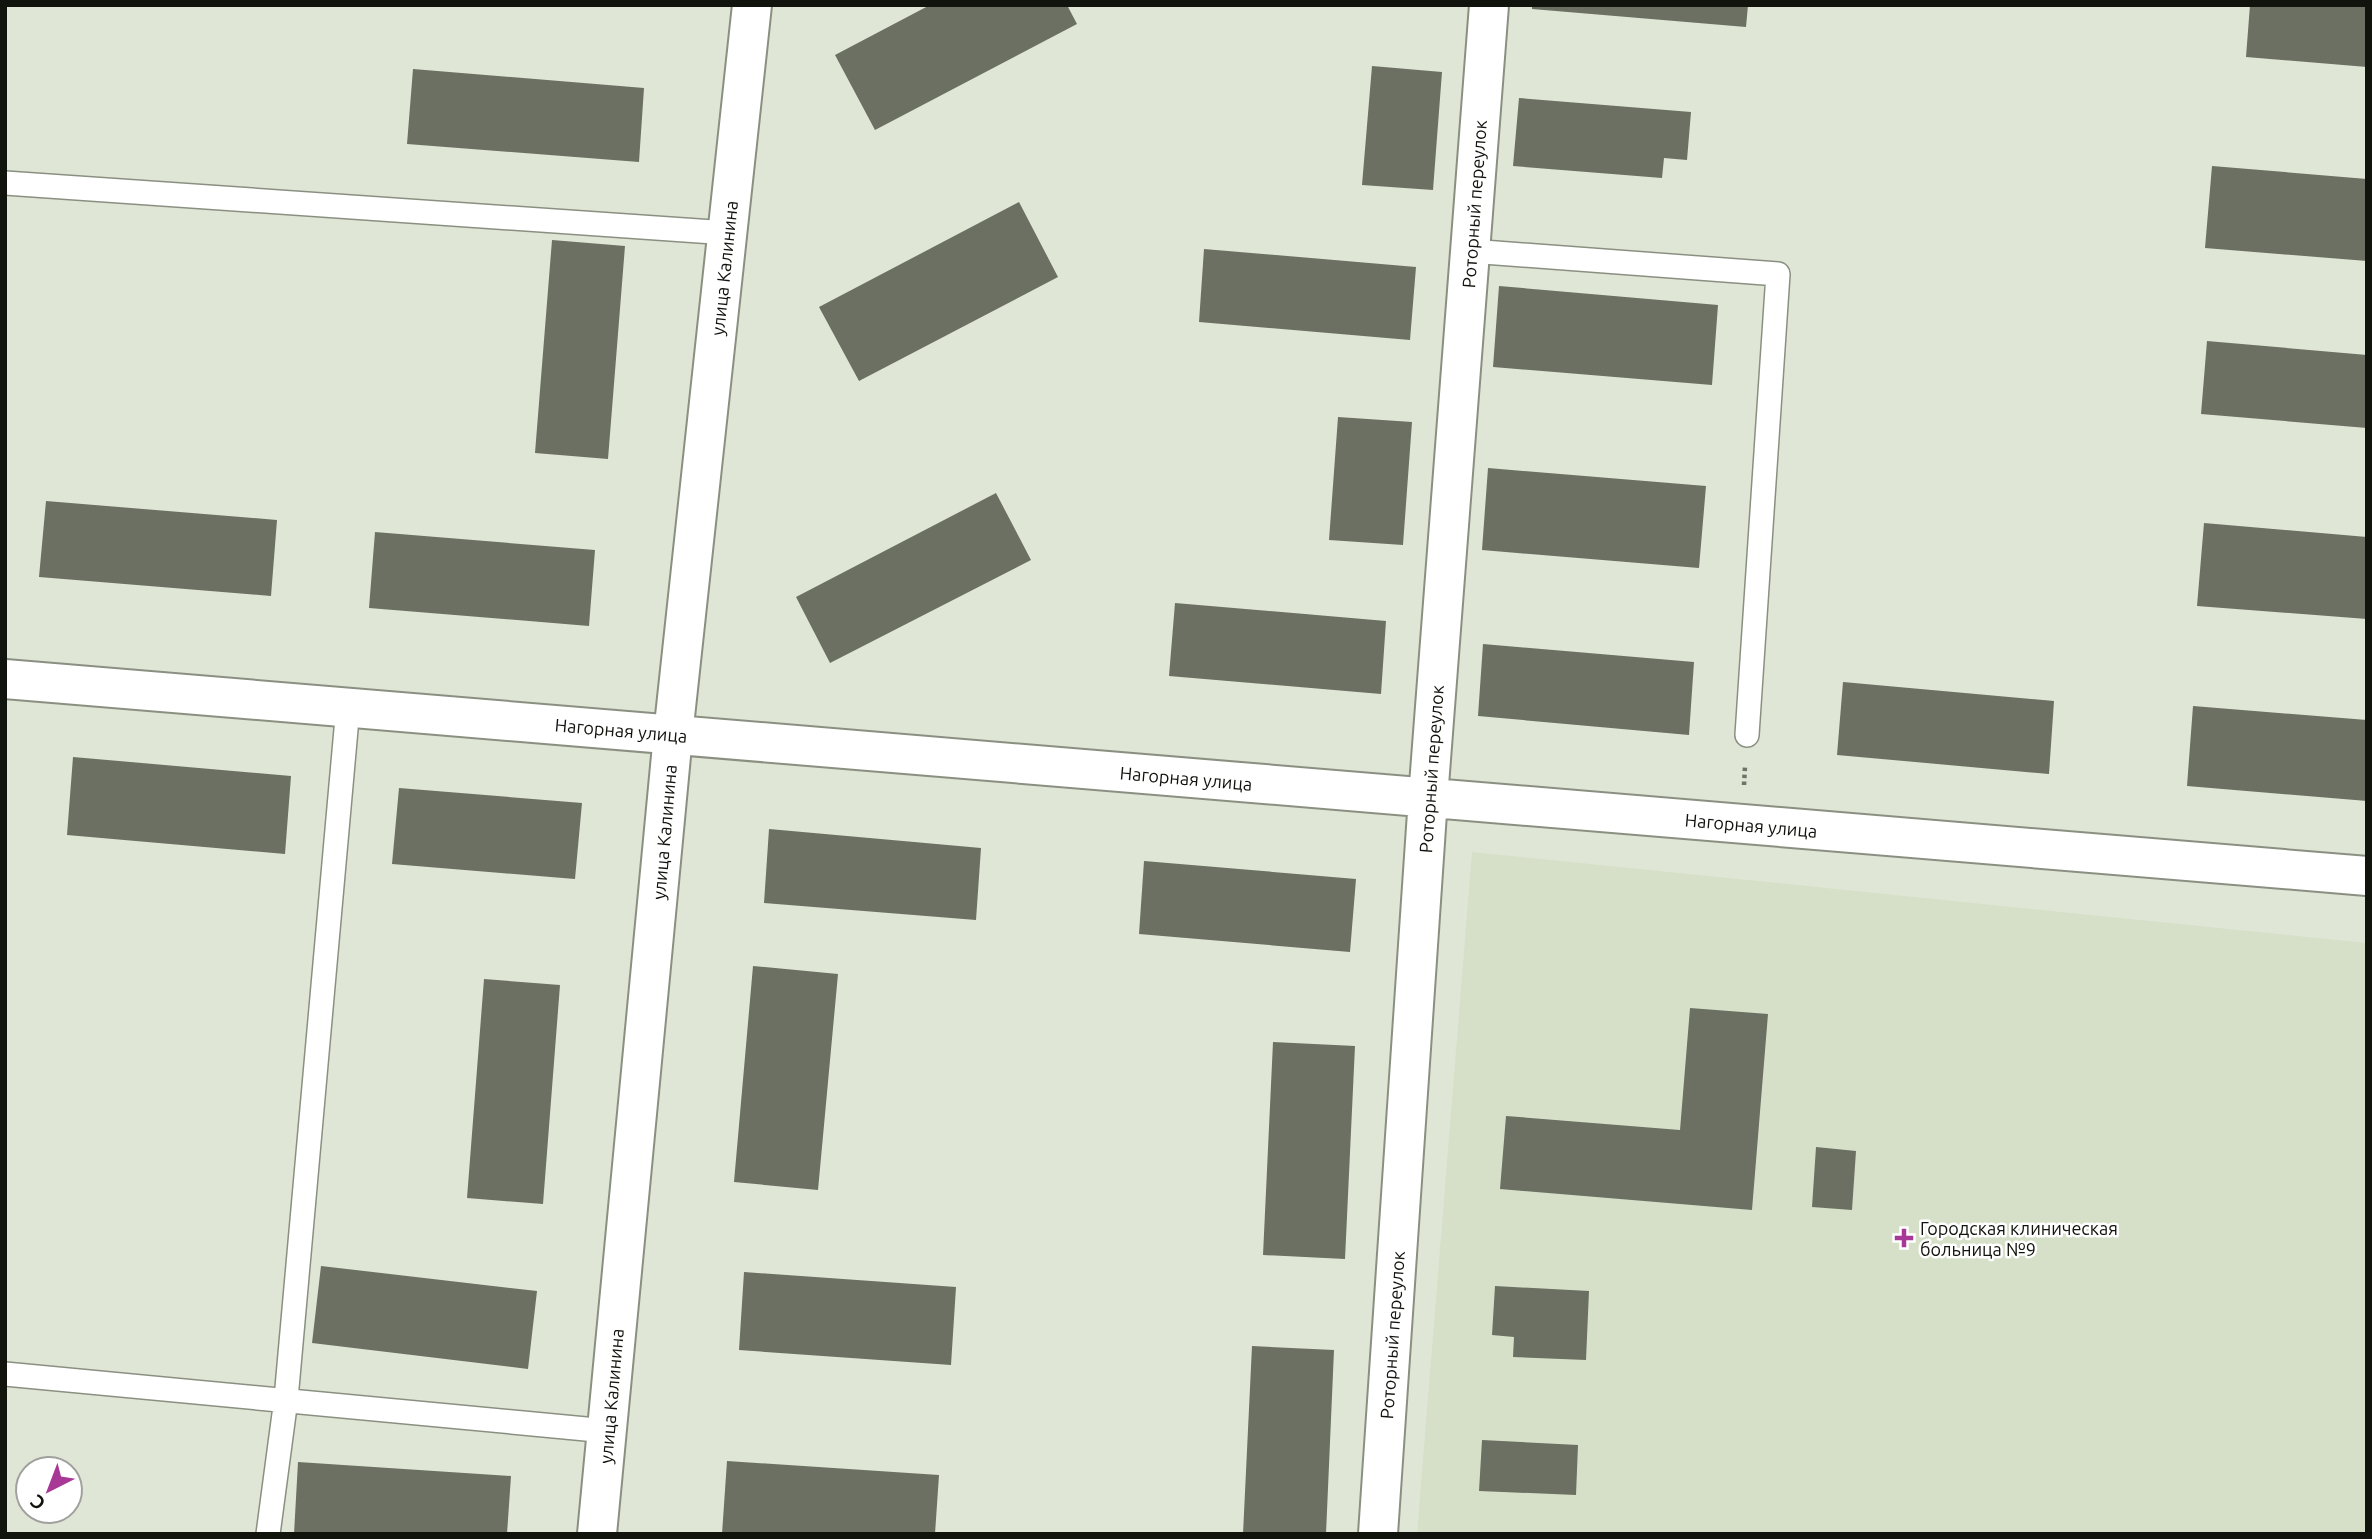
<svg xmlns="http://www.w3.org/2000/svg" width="2372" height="1539" font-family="Ubuntu,sans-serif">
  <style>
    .built { fill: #d6e0c8 }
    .building { fill: #6b7062 }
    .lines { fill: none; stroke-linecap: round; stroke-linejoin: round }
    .lane-casing { stroke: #8a9081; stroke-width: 26 }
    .street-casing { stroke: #8a9081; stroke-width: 42 }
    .path { stroke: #6f7368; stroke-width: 4.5; stroke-dasharray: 3.5 3.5; stroke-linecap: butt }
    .lane { stroke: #fff; stroke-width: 23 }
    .street { stroke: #fff; stroke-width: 38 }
    .poi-dot { fill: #a73896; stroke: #fff; stroke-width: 2.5 }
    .labels { text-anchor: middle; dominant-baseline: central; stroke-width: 5; stroke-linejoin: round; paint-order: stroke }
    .street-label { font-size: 18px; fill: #11130d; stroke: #fff }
    .poi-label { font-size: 18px; fill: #11130d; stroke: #fff; text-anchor: start }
  </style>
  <rect width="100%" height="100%" fill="#e0e6d6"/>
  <!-- built -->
  <path class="built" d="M1472 852 2367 943V1534H1417Z"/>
  <!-- building -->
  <path class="building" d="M930 5H1067L1077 24 875 130 835 55Z
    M1532 5H1748L1746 27 1532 9Z
    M2250 5H2367V67L2246 57Z
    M1372 66 1442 72 1433 190 1362 185Z
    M413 69 644 88 639 162 407 144Z
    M1519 98 1691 112 1687 160 1664 158 1662 178 1513 166Z
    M2212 166 2367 179V261L2205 248Z
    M1019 202 1058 277 859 381 819 307Z
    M552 240 625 246 608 459 535 453Z
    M1204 249 1416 267 1410 340 1199 322Z
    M1499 286 1718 305 1712 385 1493 367Z
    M2207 341 2367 355V428L2201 414Z
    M1338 417 1412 422 1403 545 1329 540Z
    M1488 468 1706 486 1699 568 1482 550Z
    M996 493 1031 560 830 663 796 597Z
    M46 501 277 520 271 596 39 577Z
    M2204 523 2367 537V619L2197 606Z
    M375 532 595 550 589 626 369 608Z
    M1175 603 1386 621 1381 694 1169 676Z
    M1483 644 1694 662 1689 735 1478 716Z
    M1843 682 2054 701 2049 774 1837 755Z
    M2193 706 2367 720V801L2187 786Z
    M73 757 291 776 285 854 67 835Z
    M399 788 582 803 575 879 392 864Z
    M769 829 981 848 976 920 764 903Z
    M1144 861 1356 879 1350 952 1139 934Z
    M753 966 838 974 818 1190 734 1182Z
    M484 979 560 985 543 1204 467 1198Z
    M1690 1008 1768 1014 1752 1210 1500 1189 1506 1116 1680 1130Z
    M1273 1042 1355 1046 1345 1259 1263 1255Z
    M1816 1147 1856 1151 1852 1210 1812 1207Z
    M321 1266 537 1291 528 1369 312 1343Z
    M744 1272 956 1287 951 1365 739 1350Z
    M1495 1286 1589 1291 1586 1360 1513 1357 1514 1337 1492 1335Z
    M1252 1346 1334 1350 1326 1534H1243Z
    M1482 1440 1578 1445 1576 1495 1479 1491Z
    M727 1461 939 1475 935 1534H722Z
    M298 1462 511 1476 507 1534H294Z"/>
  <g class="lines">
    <defs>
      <path id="lane" d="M5 183 728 233
        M1470 251 1778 274 1747 735
        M5 1374 607 1431
        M268 1534 286 1399 348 707"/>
      <path id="street" d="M5 679 2367 876
        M597 1534 673 735 752 5
        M1378 1534 1428 798 1489 5"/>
    </defs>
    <!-- lane casing -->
    <use href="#lane" class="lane-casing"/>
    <!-- street casing -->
    <use href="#street" class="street-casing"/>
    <!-- path -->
    <path class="path" d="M1744 785 1745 766"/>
    <!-- lane -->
    <use href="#lane" class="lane"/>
    <!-- street -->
    <use href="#street" class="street"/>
  </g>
  <!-- markers -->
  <path class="poi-dot" d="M1900.5 1227.5h7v7h7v7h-7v7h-7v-7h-7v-7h7z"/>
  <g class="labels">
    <!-- street labels -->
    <g class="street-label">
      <text transform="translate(1474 204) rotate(-86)">Роторный переулок</text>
      <text transform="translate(724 268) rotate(-84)">улица Калинина</text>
      <text transform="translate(621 730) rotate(5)">Нагорная улица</text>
      <text transform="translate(1431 769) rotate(-86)">Роторный переулок</text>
      <text transform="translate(1186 778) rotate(5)">Нагорная улица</text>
      <text transform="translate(1751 825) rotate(5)">Нагорная улица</text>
      <text transform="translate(664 832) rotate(-85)">улица Калинина</text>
      <text transform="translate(1392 1335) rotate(-86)">Роторный переулок</text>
      <text transform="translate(611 1396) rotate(-85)">улица Калинина</text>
    </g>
    <!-- poi labels -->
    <g class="poi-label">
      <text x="1920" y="1228">Городская клиническая<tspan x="1920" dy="21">больница №9</tspan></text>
    </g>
  </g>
  <!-- border -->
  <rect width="2372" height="1539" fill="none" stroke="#11130d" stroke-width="14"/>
  <!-- north arrow -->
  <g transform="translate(49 1490) rotate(222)"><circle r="33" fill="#ffffff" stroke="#a0a19e" stroke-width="2"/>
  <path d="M0-5L12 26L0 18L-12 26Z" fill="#a73896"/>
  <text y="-10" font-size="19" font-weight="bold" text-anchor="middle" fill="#11130d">С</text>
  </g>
</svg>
